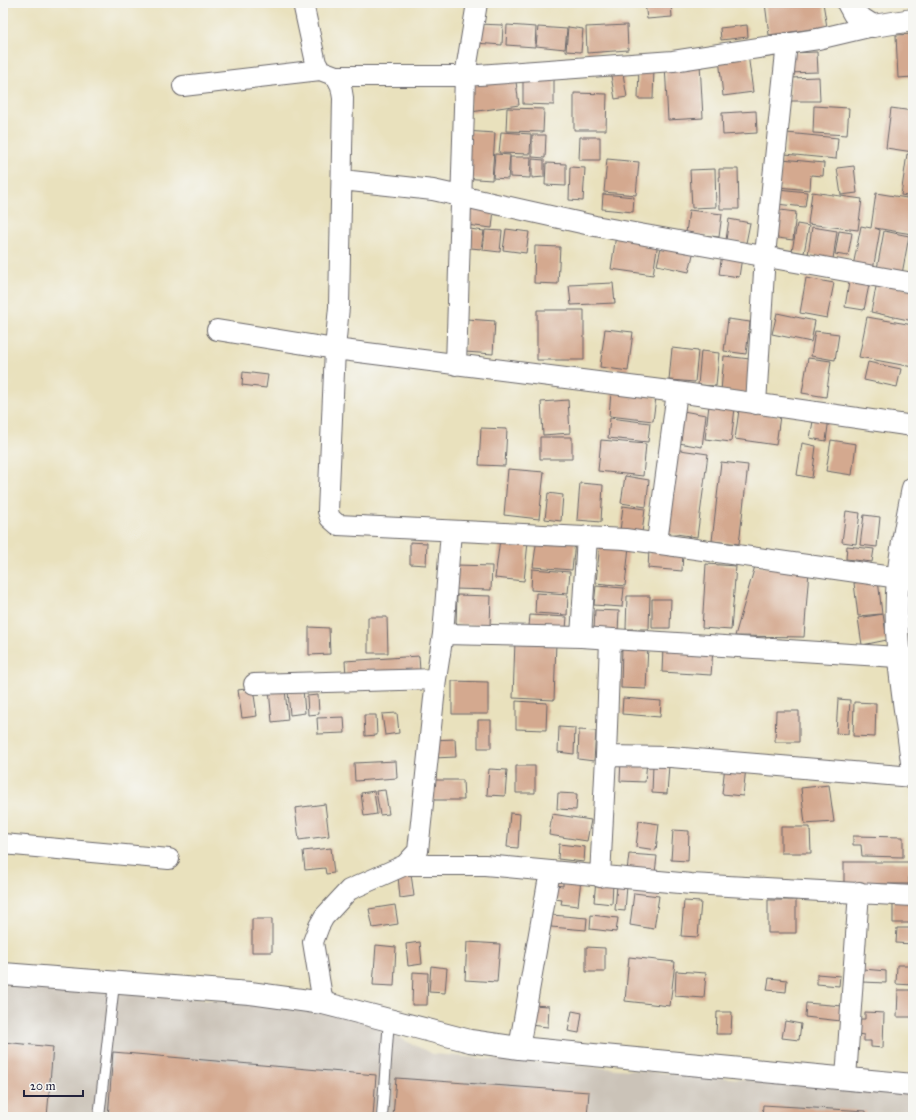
<svg xmlns="http://www.w3.org/2000/svg" width="916" height="1120" font-family="'IM FELL Great Primer',serif">
  <style>
    .industrial { fill: #cbc3b8 }
    .building { fill: #d4a98f }
    .lines { fill: none; stroke-linecap: round; stroke-linejoin: round }
    .service-casing { stroke: #686568; stroke-width: 12 }
    .minor-casing { stroke: #686568; stroke-width: 22 }
    .tertiary-casing { stroke: #686568; stroke-width: 24 }
    .service { stroke: #fff; stroke-width: 10 }
    .minor { stroke: #fff; stroke-width: 20 }
    .tertiary { stroke: #fff; stroke-width: 22 }
  </style>
  <rect width="100%" height="100%" fill="#f6f6f2"/>
  <filter id="ink" filterUnits="userSpaceOnUse"><feTurbulence type="fractalNoise" baseFrequency=".025" numOctaves="2"/><feDisplacementMap in="SourceGraphic" scale="8" xChannelSelector="R" yChannelSelector="G"/><feConvolveMatrix kernelMatrix="1 2 1 2 8 2 1 2 1" color-interpolation-filters="sRGB"/></filter>
  <filter id="wash" filterUnits="userSpaceOnUse"><feTurbulence type="fractalNoise" baseFrequency=".012" numOctaves="4" result="noise"/><feDisplacementMap in="SourceGraphic" scale="16" xChannelSelector="R" yChannelSelector="G"/><feGaussianBlur stdDeviation="0.9" result="paint"/><feColorMatrix in="noise" values="0 0 0 0 0 0 0 0 0 0 0 0 0 0 0 0 0 1.4 0 .05"/><feComposite in="paint" operator="in"/></filter>
  <g filter="url(#wash)">
    <rect width="100%" height="100%" fill="#e9e1bd"/>
    <!-- industrial -->
    <path class="industrial" d="M3 984 339 1009 433 1054 913 1093V1117H3Z"/>
    <g id="blocks">
      <!-- building -->
      <path class="building" d="M645 3H671L672 17 647 19Z
        M765 3H823L827 27 769 35Z
        M478 24 503 25 502 45 476 43Z
        M507 25 536 27 535 47 506 45Z
        M627 25 628 50 587 53 586 27Z
        M747 25 748 37 721 40 720 28Z
        M538 27 567 29 565 49 536 46Z
        M568 27 583 29 581 52 566 51Z
        M913 34V77L898 78 896 35Z
        M817 52 818 72 787 73 786 53Z
        M748 54 753 92 723 96 719 58Z
        M700 63 703 118 668 120 665 65Z
        M639 67 654 68 653 99H638Z
        M622 68 627 97 615 99 610 70Z
        M523 73 554 74V105L523 104Z
        M515 74 519 105 471 112 466 82Z
        M819 77 820 101H791L790 78Z
        M574 93 607 94 606 130H574Z
        M814 106 849 108 847 135 813 133Z
        M507 108 544 109 543 132 506 131Z
        M891 108 913 111V152L886 148Z
        M756 111 757 133 723 135 722 113Z
        M465 131 495 133 492 180 462 178Z
        M501 132 531 134 530 154 499 153Z
        M787 133 838 138 836 159 785 154Z
        M532 135H546L545 158 532 157Z
        M580 137H600V160H579Z
        M495 154 510 155 508 179 493 178Z
        M907 154 913 155V197L901 195Z
        M510 157H531L530 178 510 177Z
        M532 159 544 160V177L532 178Z
        M607 159 639 162 636 195 604 192Z
        M782 159 824 163 823 176 811 175 810 190 778 187Z
        M546 163 566 164V186L545 185Z
        M854 166 857 193 841 195 837 168Z
        M570 167 585 168 583 201 569 200Z
        M715 169 716 207 692 208 690 170Z
        M719 169H738L739 209H720Z
        M778 189 807 192 805 207 776 204Z
        M812 192 862 199 858 230 808 224Z
        M876 193 913 199V229L912 234 875 228 880 230 873 270 853 266 861 226 871 228Z
        M603 194 634 197 633 212 602 209Z
        M468 205 494 209 492 228 466 225Z
        M773 209 796 212 793 240 770 237Z
        M689 210 722 214 719 237 686 233Z
        M729 219 750 223 746 243 726 240Z
        M797 224 809 226 804 253 792 251Z
        M812 227 837 231 833 259 808 255Z
        M463 228 484 231 481 249 461 247Z
        M506 229 529 232 526 253 503 250Z
        M485 230 502 231 500 252 483 250Z
        M839 231 852 233 848 256 835 254Z
        M884 231 909 236 902 274 877 269Z
        M616 235 658 242 653 275 611 269Z
        M662 243 694 250 689 272 657 265Z
        M535 246 560 247 558 284 534 283Z
        M722 254 742 257 739 277 719 274Z
        M850 276 870 280 864 310 845 307Z
        M806 278 834 283 827 318 800 313Z
        M877 282 913 290V321L871 312Z
        M613 283 615 303 571 305 569 285Z
        M537 310H584V360H537Z
        M777 313 815 321 811 342 772 334Z
        M867 317 913 325V367L859 357Z
        M467 319 495 321 493 354 465 352Z
        M728 319 750 322 746 354 724 351Z
        M605 329 633 332 628 371 600 367Z
        M815 331 839 334 835 360 811 356Z
        M672 348 698 351 695 382 669 380Z
        M701 351 719 353 716 386 698 385Z
        M724 356 750 359 747 393 721 391Z
        M808 358 831 361 826 397 802 393Z
        M868 362 901 369 897 387 864 380Z
        M243 372 268 375 266 388 242 385Z
        M611 392 656 397 653 421 609 416Z
        M568 400 570 433 543 435 541 402Z
        M709 405 735 408 731 442 705 439Z
        M677 410 706 415 702 447 673 442Z
        M739 410 780 416 776 445 735 439Z
        M814 416 829 418 826 441 810 438Z
        M610 418 650 423 648 442 608 438Z
        M481 428 507 429 505 466 479 465Z
        M540 437H572V459H540Z
        M601 440 646 444 643 476 598 471Z
        M831 440 856 444 852 475 826 471Z
        M802 443 816 446 812 478 797 475Z
        M673 449 708 454 697 537 662 532Z
        M721 462 748 465 739 544 712 541Z
        M508 469 544 472 539 519 504 515Z
        M625 476 649 480 646 507 621 503Z
        M580 483 603 485 601 522 577 520Z
        M548 493 563 495 561 521 545 519Z
        M623 506 645 509 642 533 620 531Z
        M846 511 860 513 856 544 842 542Z
        M864 515 880 517 877 547 860 545Z
        M537 538 575 542 572 570 533 567Z
        M500 539 528 542 524 581 495 578Z
        M410 542 427 543 426 565 410 564Z
        M600 543 629 546 625 586 596 583Z
        M847 546 874 549 872 562 846 559Z
        M649 550 683 553 682 571 648 568Z
        M706 564 736 566 731 630 702 628Z
        M456 565 492 566 491 590 455 589Z
        M755 566 809 570 804 637 735 636Z
        M532 569 570 572 568 593 531 590Z
        M878 580 882 614 858 616 854 583Z
        M596 586 624 588 622 607 594 605Z
        M536 593 568 595 567 615 535 613Z
        M457 595 491 596 490 626 456 624Z
        M627 596H650L649 629H626Z
        M652 599H671L670 628H652Z
        M595 610 619 611 618 632 594 631Z
        M883 614 887 640 862 645 858 618Z
        M530 615 567 617 566 629 529 626Z
        M368 617H387L388 653H368Z
        M309 627 329 628 330 654 309 655Z
        M515 641 556 642 554 700 513 698Z
        M622 646H648L646 689 621 688Z
        M663 647 713 650 711 675 662 672Z
        M419 656 420 671 346 675 345 661Z
        M452 681 488 682V714H452Z
        M253 688 257 716 242 718 238 690Z
        M285 689 288 720 272 722 269 690Z
        M303 689 305 713 290 715 288 691Z
        M318 695 319 714 308 715 307 696Z
        M623 698 661 701 660 717 622 714Z
        M838 699 850 700 848 734 836 733Z
        M516 701 547 703 546 730 516 729Z
        M854 702 876 703 875 737 853 736Z
        M776 711H799V742H775Z
        M397 713 399 733 385 735 382 714Z
        M364 715H376L377 735 365 736Z
        M344 717 345 733 318 734 317 718Z
        M478 720H491V748H478Z
        M559 727 575 728 574 754 558 752Z
        M579 730 596 731 594 761 578 759Z
        M455 739 456 757 433 758 432 740Z
        M621 760 647 762 645 782 620 781Z
        M396 761 397 778 355 781 354 763Z
        M653 764 669 765 667 794 652 793Z
        M725 765 746 767 743 796 722 794Z
        M516 766H535V793H516Z
        M489 769 507 770 505 796 487 795Z
        M432 780H463L464 800H432Z
        M829 785 834 822 805 824 801 788Z
        M385 790 389 814 380 815 376 791Z
        M374 791 377 814 364 816 361 793Z
        M558 793 577 794 576 810 557 809Z
        M325 804 329 836 299 840 295 808Z
        M510 813 520 814 518 848 507 847Z
        M552 814 591 820 587 841 549 835Z
        M639 821 659 824 656 850 636 847Z
        M781 827H810L811 853H781Z
        M673 830 689 831 688 861 671 860Z
        M853 836 903 837V857L862 856 861 845H853Z
        M559 844 585 847 584 862 558 859Z
        M331 848 334 873 326 874 325 868 305 870 303 851Z
        M629 854 657 856 655 873 627 871Z
        M844 862H909V884H844Z
        M411 874 414 896 400 898 398 876Z
        M563 877 581 879 578 906 561 904 562 900 555 899V885L563 886Z
        M596 880 613 882 612 904 594 902Z
        M617 885 627 886 625 911 615 910Z
        M634 893 659 896 654 929 630 925Z
        M768 900H796V933H768Z
        M893 900 913 901V923H893Z
        M684 901 701 902 698 937 681 936Z
        M395 905 398 924 373 928 369 909Z
        M552 915 587 918 586 930 551 927Z
        M591 915 618 918 616 932 590 929Z
        M252 919H272V952H252Z
        M897 928H913V944L896 943Z
        M420 942 422 964 408 966 406 944Z
        M467 942 500 944 497 982 465 980Z
        M376 945 396 947 394 986 373 985Z
        M586 947 605 948V972H586Z
        M629 957 675 962 670 1006 625 1001Z
        M897 965H913V985L896 984Z
        M431 966 447 968 445 993 429 992Z
        M863 969 886 971V983L862 982Z
        M676 971 706 973 704 998 675 996Z
        M413 972 428 973 427 1005H412Z
        M817 974 840 976 839 986 817 984Z
        M769 978 787 980 786 992 767 990Z
        M898 990H913V1017H897Z
        M806 1003 843 1006 841 1021 805 1017Z
        M531 1005 549 1006 548 1027 529 1025Z
        M572 1011 582 1013 579 1033 568 1031Z
        M717 1012H732L731 1034H716Z
        M865 1012 884 1013 883 1048 871 1047V1041H864V1035L858 1034 859 1019H865Z
        M785 1021 801 1024 799 1040 782 1038Z
        M3 1042 53 1047 47 1117H3Z
        M113 1052 376 1075 373 1117H108Z
        M396 1078 589 1092 587 1117H393Z
        M763 1105 866 1111V1117H762Z"/>
    </g>
  </g>
  <g filter="url(#ink)">
    <use href="#blocks" fill-opacity="0" stroke="#686568" stroke-width="1"/>
    <g class="lines">
      <defs>
        <path id="service" d="M99 1117 114 984
          M382 1117 389 1019"/>
        <path id="minor" d="M303 3 316 63 320 70 336 76 341 86 343 98 339 307 335 349 328 511 330 518 338 525 625 539 913 580
          M336 76H465L673 61 818 39 873 26
          M183 86 320 70
          M342 180 433 190 595 226 913 283
          M217 330 335 349 677 392 913 426
          M456 365 465 76 477 3
          M756 404 765 255 787 43
          M657 542 677 392
          M443 634 581 637 913 658
          M581 637 587 536
          M254 684 436 679
          M606 756 610 639
          M3 844 169 859
          M405 865H485L691 884 913 896
          M600 877 606 756 671 757 913 777
          M323 1003 313 942 319 926 324 917 349 890 405 865 418 851 436 679 443 634 451 531
          M519 1048 550 871
          M846 1078 859 892"/>
        <path id="tertiary" d="M848 3 854 14 873 26 913 20
          M913 488C907 518 901 548 898 579 892 642 906 708 913 771
          M3 974 250 993 323 1003 470 1041 519 1048 913 1085"/>
      </defs>
      <!-- service casing -->
      <use href="#service" class="service-casing"/>
      <!-- minor casing -->
      <use href="#minor" class="minor-casing"/>
      <!-- tertiary casing -->
      <use href="#tertiary" class="tertiary-casing"/>
      <!-- service -->
      <use href="#service" class="service"/>
      <!-- minor -->
      <use href="#minor" class="minor"/>
      <!-- tertiary -->
      <use href="#tertiary" class="tertiary"/>
    </g>
  </g>
  <!-- margin -->
  <rect width="916" height="1120" fill="none" stroke="#f6f6f2" stroke-width="16"/>
  <!-- scale -->
  <path d="M24 1090v6h59v-6" fill="none" stroke="#22223b" stroke-width="2"/>
  <text x="30" y="1090" font-size="12" fill="#22223b" stroke="#f6f6f2" stroke-width="3" paint-order="stroke">20 m</text>
</svg>
